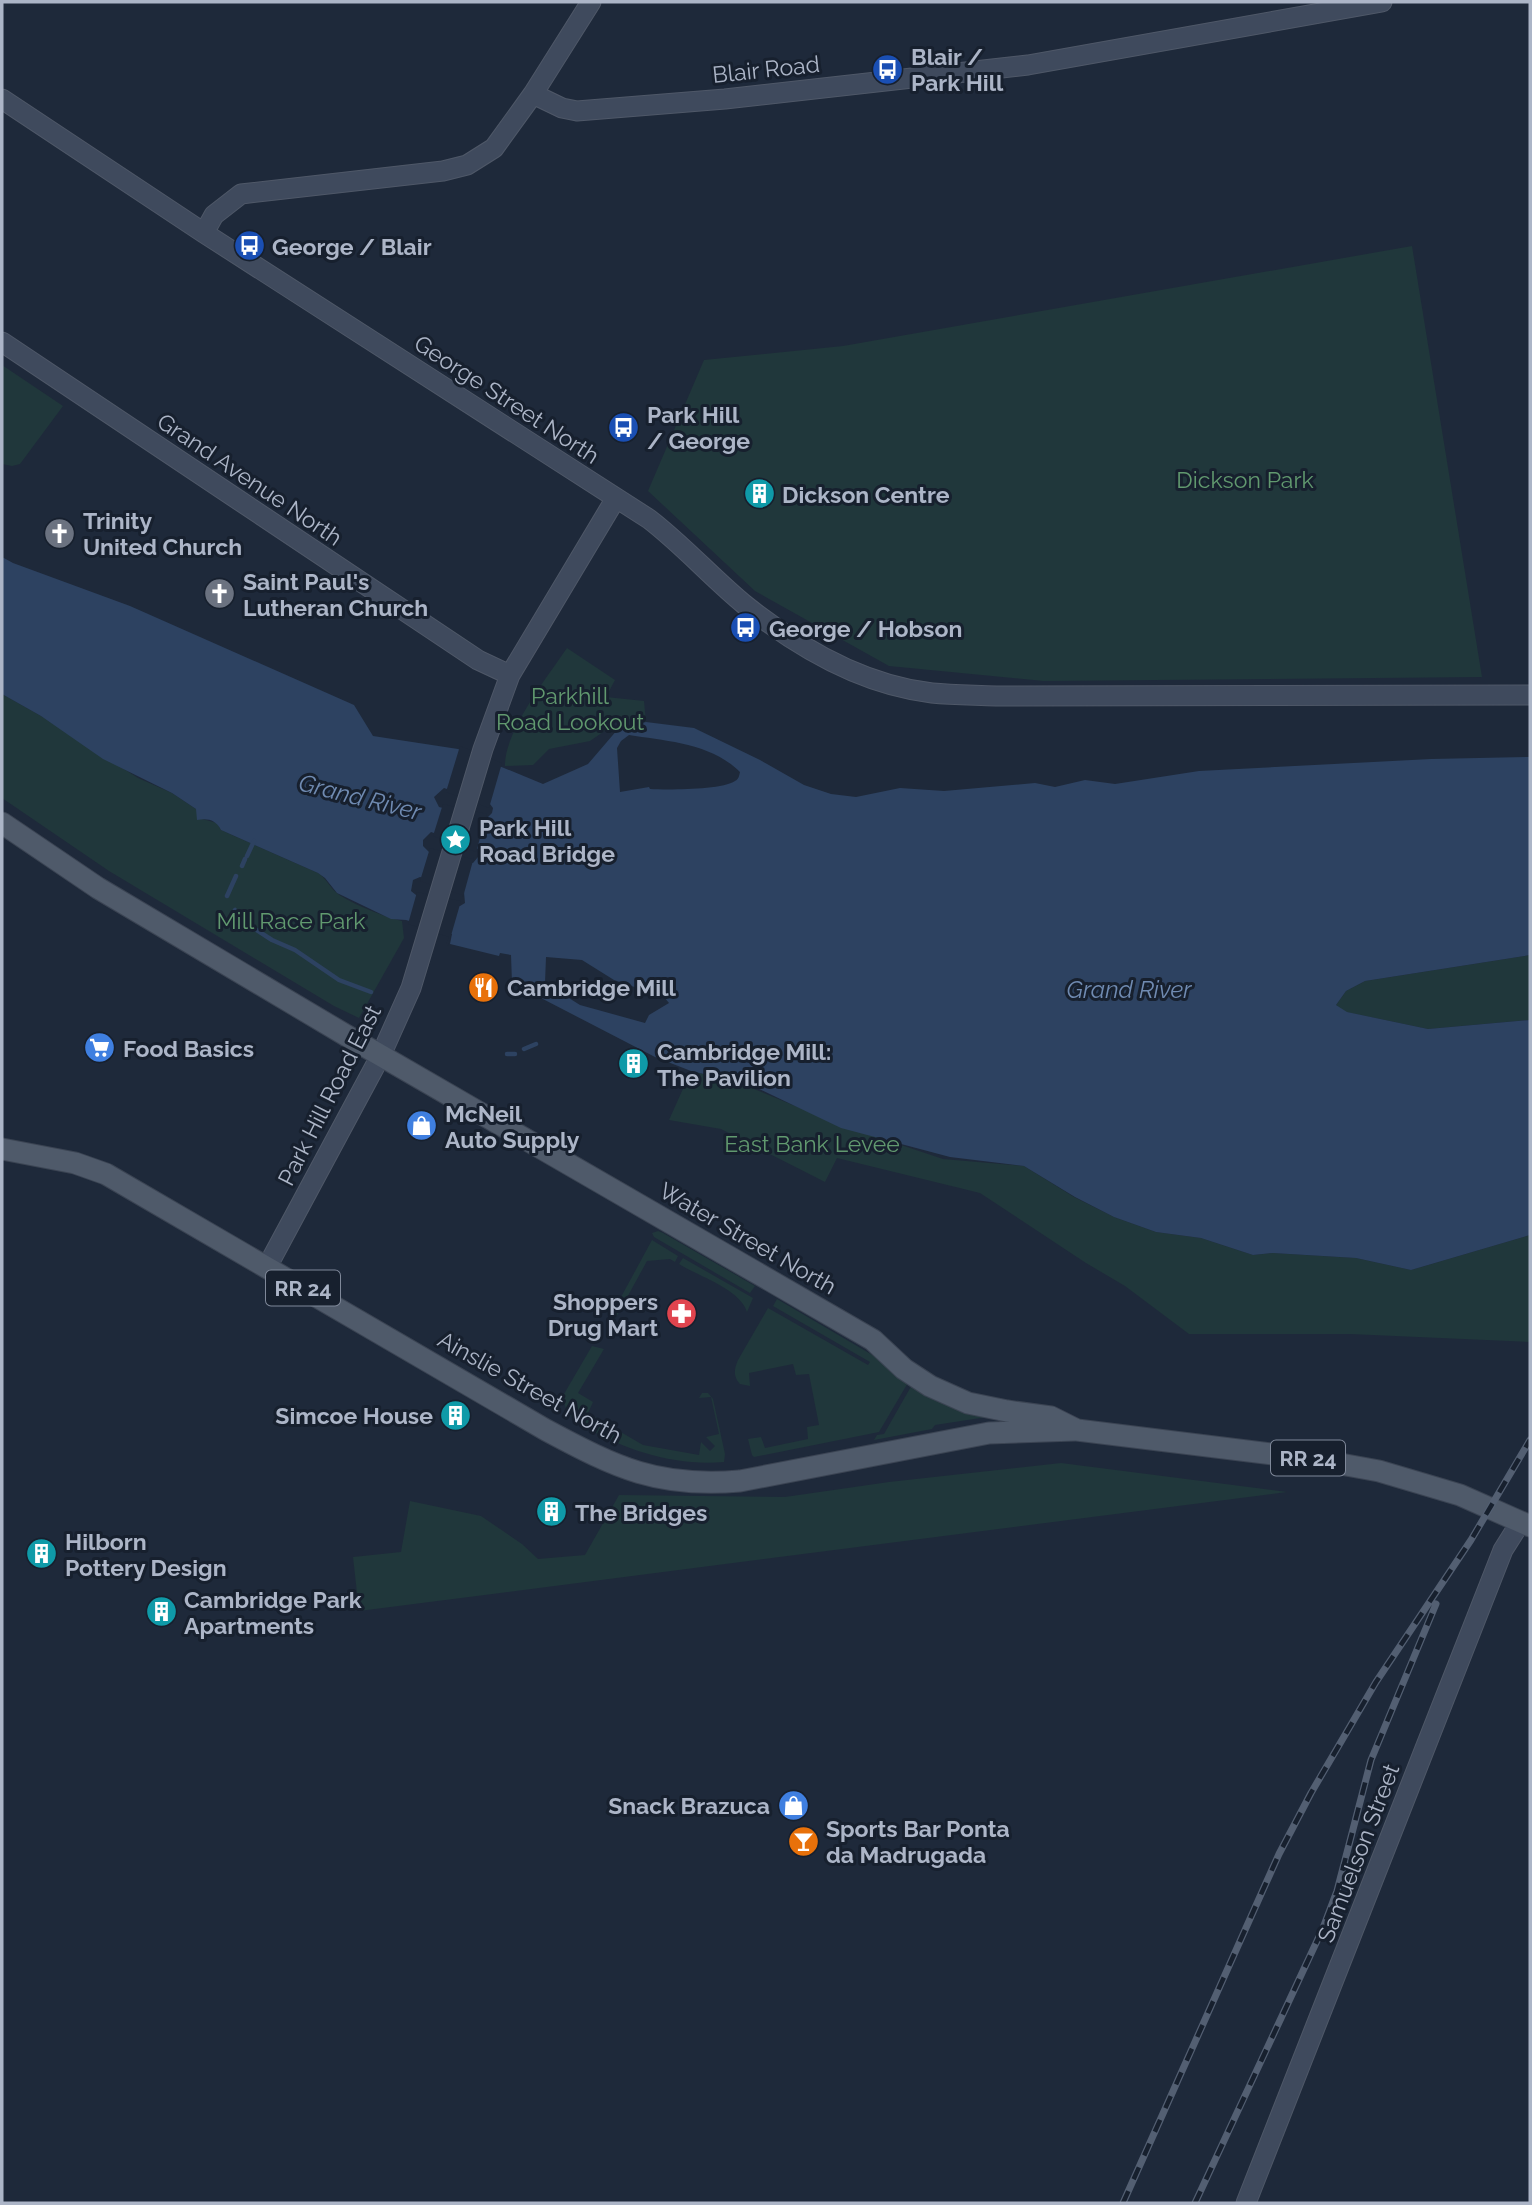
<svg xmlns="http://www.w3.org/2000/svg" width="1532" height="2205" font-family="Raleway,sans-serif">
  <style>
    .green { fill: #20373b }
    .water { fill: #2d4261; fill-rule: evenodd }
    .pier { fill: #1e293a }
    .lines { fill: none; stroke-linecap: round; stroke-linejoin: round }
    .stream { stroke: #2d4261; stroke-width: 4.5 }
    .secondary-casing { stroke: #4f5868; stroke-width: 21 }
    .primary-casing { stroke: #3b4453; stroke-width: 23 }
    .secondary { stroke: #3f4a5d; stroke-width: 19 }
    .primary { stroke: #4f5a6a; stroke-width: 21 }
    .rail-casing { stroke: #535f72; stroke-width: 7 }
    .rail { stroke: #17202e; stroke-width: 4.5; stroke-dasharray: 13; stroke-linecap: butt }
    .labels { text-anchor: middle; dominant-baseline: central; stroke-width: 6; stroke-linejoin: round; paint-order: stroke }
    .shield { fill: #17202e; stroke: #7f8899; stroke-width: 2 }
    .shield-label { font-size: 21px; font-weight: bold; fill: #acb5c7 }
    .poi-label { font-size: 23px; font-weight: bold; fill: #acb5c7; stroke: #17202e; text-anchor: start }
    .street-label { font-size: 23px; fill: #acb5c7; stroke: #17202e }
    .park-label { font-size: 23px; fill: #61996f; stroke: #17202e }
    .water-label { font-size: 24px; font-style: italic; fill: #708bb2; stroke: #17202e }
  </style>
  <rect width="100%" height="100%" fill="#1e293a"/>
  <!-- green -->
  <path class="green" d="M1412 246 1482 677 1044 681 889 666 755 591 648 491 704 360 843 346Z
    M2 365 63 406 20 464 12 466 2 464Z
    M567 648 615 680 606 697 644 701 646 722 610 716 606 730 590 741 549 749 533 765 505 766C504 732 548 676 567 648Z
    M2 694 41 716 138 778 172 793 196 809 202 819 217 823 221 830 318 873C326 878 330 888 338 894 350 903 387 918 402 921L404 938 359 1018 334 1006 109 871 2 798Z
    M1530 955V1020L1428 1029 1346 1012 1336 1005 1346 991 1365 981Z
    M691 1071 742 1084 841 1125 943 1159 1024 1166 1074 1197 1114 1217 1156 1232 1201 1238 1253 1255 1273 1253 1356 1258 1411 1270 1530 1235V1342L1350 1334H1189L1125 1286 1086 1263 980 1193 837 1158 825 1182 721 1129 669 1120Z
    M658 1231 663 1233 755 1286 750 1293 654 1237 652 1233Z
    M652 1240 678 1256 675 1262 670 1259 647 1261 618 1314 613 1321H608Z
    M683 1258 753 1298 747 1312C740 1289 698 1276 679 1264Z
    M777 1299 874 1356 909 1381 879 1432 754 1457 752 1455 748 1439 761 1437 765 1448 808 1439 807 1427 819 1425 809 1374 796 1375 793 1364 749 1373 750 1386 740 1384C733 1377 734 1369 738 1360L768 1308 868 1365 870 1362 773 1306Z
    M592 1346 604 1349 578 1393 593 1402 588 1413 643 1445 699 1455 701 1442 710 1451 715 1446 706 1437 719 1434 711 1397 699 1398 702 1393H708L713 1399 725 1454 724 1462C674 1466 628 1451 585 1427L586 1424 579 1419 577 1421C567 1415 563 1405 564 1394Z
    M913 1383 931 1394 936 1401 987 1417 935 1425 932 1429 874 1440 877 1435 884 1434Z
    M1061 1463 1287 1492 359 1611 353 1557 401 1552 410 1501 481 1516 522 1544 538 1559 585 1555 619 1495 785 1497 889 1482Z"/>
  <!-- water -->
  <path class="water" d="M2 557 13 563 130 606 354 705 373 736 458 749 543 784 588 764 618 729 646 722 694 728 760 760 804 785 831 794 856 797 900 788 944 791 1035 783 1055 787 1085 780 1115 784 1199 771 1431 759 1530 757V955L1365 981 1346 991 1336 1005 1347 1012 1428 1029 1530 1020V1235L1411 1270 1356 1258 1273 1253 1253 1255 1201 1238 1156 1232 1114 1217 1075 1197 1024 1166 950 1157 841 1128 751 1085 691 1071 655 1057 512 983 511 955 500 953 499 956 450 944 452 934 406 920 391 919 337 893 325 878 318 873 221 830C216 820 208 818 197 820L196 809 172 793 103 759 41 716 2 694ZM629 735C666 741 711 743 740 772 739 776 739 779 735 781 722 790 667 790 650 789L649 787 620 792 617 748 621 741ZM444 788 490 804 493 808 492 813 486 819 439 807 434 797ZM431 832 477 848 479 851 478 857 473 863 429 852 423 846V840ZM420 877 464 892 465 903 460 906 416 895 411 891 413 880ZM546 957 582 960 614 980 664 997 669 1003 649 1015 645 1023 580 1005 545 983Z"/>
  <!-- pier -->
  <path class="pier" d="M460 746 502 763 489 808 446 792Z
    M443 804 487 814 476 852 433 836Z
    M430 848 472 859 474 857 463 897 462 895 420 881Z
    M417 892 461 901 448 946 446 943 449 937 408 924Z"/>
  <g class="lines">
    <!-- stream -->
    <path class="stream" d="M247 856 254 841
      M242 866 245 859
      M227 896 236 876
      M235 910 244 922 272 940 295 950 339 980 371 992
      M524 1049 536 1044
      M507 1054H515"/>
    <defs>
      <path id="secondary" d="M533 94 562 108 577 111 725 99 1028 65 1382 2
        M2 99 204 233 649 519C683 545 712 578 745 605 799 648 862 685 932 693 953 695 975 695 996 696L1530 695
        M204 233 214 215 241 194 443 171 467 165 494 148 533 94 591 2
        M2 342 478 660 510 675
        M267 1267 381 1055 411 988 483 749 510 675 616 498
        M1246 2203 1503 1550 1520 1523"/>
      <path id="primary" d="M2 823 98 888 354 1040 873 1340 904 1369 930 1386 968 1403 1007 1411 1051 1417 1077 1430 1313 1459 1379 1471 1460 1495 1530 1526
        M2 1149 75 1163 106 1174 546 1430C617 1468 658 1488 740 1481L989 1433 1075 1430"/>
    </defs>
    <!-- secondary casing -->
    <use href="#secondary" class="secondary-casing"/>
    <!-- primary casing -->
    <use href="#primary" class="primary-casing"/>
    <!-- secondary -->
    <use href="#secondary" class="secondary"/>
    <!-- primary -->
    <use href="#primary" class="primary"/>
    <defs>
      <path id="rail" d="M1123 2203 1279 1854 1311 1793 1376 1682 1471 1540 1530 1440
        M1195 2203 1323 1928 1337 1891 1371 1760 1436 1604"/>
    </defs>
    <!-- rail casing -->
    <use href="#rail" class="rail-casing"/>
    <!-- rail -->
    <use href="#rail" class="rail"/>
  </g>
  <!-- icons -->
  <defs>
    <symbol id="bus-disc" viewBox="-11 -11 22 22"><circle r="9.5" fill="#1a4fb4" stroke="#17202e"/><path d="M-5-6H5V4H4V6H2V4H-2V6H-4V4H-5ZM-3.5-4V0h7V-4ZM-3.5 1.2v1.5H-2V1.2ZM2 1.2v1.5H3.5V1.2Z" fill="#fff"/></symbol>
    <symbol id="building-disc" viewBox="-11 -11 22 22"><circle r="9.5" fill="#0f9aa8" stroke="#17202e"/><path d="M-4-6H4V6H1V3H-1V6H-4ZM-2.5-4.3h1.7v1.8h-1.7ZM.8-4.3h1.7v1.8H.8ZM-2.5-1h1.7V.8h-1.7ZM.8-1h1.7V.8H.8Z" fill="#fff"/></symbol>
    <symbol id="church-disc" viewBox="-11 -11 22 22"><circle r="9.5" fill="#6b7280" stroke="#17202e"/><path d="M-1.2-6h2.4v3.5h3.3v2.4h-3.3V6h-2.4V-.1h-3.3v-2.4h3.3Z" fill="#fff"/></symbol>
    <symbol id="sight-disc" viewBox="-11 -11 22 22"><circle r="9.5" fill="#0f9aa8" stroke="#17202e"/><path d="M0-6L1.8-2.2L6-1.7L2.9 1.2L3.7 5.4L0 3.3L-3.7 5.4L-2.9 1.2L-6-1.7L-1.8-2.2Z" fill="#fff"/></symbol>
    <symbol id="restaurant-disc" viewBox="-11 -11 22 22"><circle r="9.5" fill="#e8710a" stroke="#17202e"/><path d="M-5-6h1v4h1v-4h1v4h1v-4h1v5L-1.5 .5V6h-2V.5L-5-1ZM5-6V6H3V1.5H1.5Q1.5-4 5-6Z" fill="#fff"/></symbol>
    <symbol id="supermarket-disc" viewBox="-11 -11 22 22"><circle r="9.5" fill="#3f7fe0" stroke="#17202e"/><path d="M-6-5.5h2.5l.6 2H6L4.5 2H-2.5L-4.4-4H-6ZM-1.5 3.2a1.3 1.3 0 1 0 .1 0ZM3 3.2a1.3 1.3 0 1 0 .1 0Z" fill="#fff"/></symbol>
    <symbol id="shop-disc" viewBox="-11 -11 22 22"><circle r="9.5" fill="#3f7fe0" stroke="#17202e"/><path d="M-5-2.5h2.3a2.7 3.5 0 0 1 5.4 0H5L5.5 6h-11ZM-1.5-2.5h3a1.5 2.3 0 0 0-3 0Z" fill="#fff"/></symbol>
    <symbol id="pharmacy-disc" viewBox="-11 -11 22 22"><circle r="9.5" fill="#e0444e" stroke="#17202e"/><path d="M-2-6h4v4h4v4h-4v4h-4v-4h-4v-4h4Z" fill="#fff"/></symbol>
    <symbol id="bar-disc" viewBox="-11 -11 22 22"><circle r="9.5" fill="#e8710a" stroke="#17202e"/><path d="M-6-5H6L.8 .8V4.5H3.5V6h-7V4.5H-.8V.8Z" fill="#fff"/></symbol>
  </defs>
  <g fill-rule="evenodd">
    <use href="#bus-disc" x="870" y="52" width="35" height="35"/>
    <use href="#bus-disc" x="232" y="228" width="35" height="35"/>
    <use href="#bus-disc" x="606" y="410" width="35" height="35"/>
    <use href="#building-disc" x="742" y="476" width="35" height="35"/>
    <use href="#church-disc" x="42" y="516" width="35" height="35"/>
    <use href="#church-disc" x="202" y="576" width="35" height="35"/>
    <use href="#bus-disc" x="728" y="610" width="35" height="35"/>
    <use href="#sight-disc" x="438" y="822" width="35" height="35"/>
    <use href="#restaurant-disc" x="466" y="970" width="35" height="35"/>
    <use href="#supermarket-disc" x="82" y="1030" width="35" height="35"/>
    <use href="#building-disc" x="616" y="1046" width="35" height="35"/>
    <use href="#shop-disc" x="404" y="1108" width="35" height="35"/>
    <use href="#pharmacy-disc" x="664" y="1296" width="35" height="35"/>
    <use href="#building-disc" x="438" y="1398" width="35" height="35"/>
    <use href="#building-disc" x="534" y="1494" width="35" height="35"/>
    <use href="#building-disc" x="24" y="1536" width="35" height="35"/>
    <use href="#building-disc" x="144" y="1594" width="35" height="35"/>
    <use href="#shop-disc" x="776" y="1788" width="35" height="35"/>
    <use href="#bar-disc" x="786" y="1824" width="35" height="35"/>
  </g>
  <g class="labels">
    <!-- shield labels -->
    <g class="shield">
      <rect x="266" y="1270.5" width="74" height="35" rx="5"/>
      <rect x="1271" y="1440.5" width="74" height="35" rx="5"/>
    </g>
    <g class="shield-label">
      <text x="303" y="1288">RR 24</text>
      <text x="1308" y="1458">RR 24</text>
    </g>
    <!-- poi labels -->
    <g class="poi-label">
      <text x="911" y="56">Blair /<tspan x="911" dy="26">Park Hill</tspan></text>
      <text x="272" y="246">George / Blair</text>
      <text x="647" y="414">Park Hill<tspan x="647" dy="26">/ George</tspan></text>
      <text x="782" y="494">Dickson Centre</text>
      <text x="83" y="520">Trinity<tspan x="83" dy="26">United Church</tspan></text>
      <text x="243" y="581">Saint Paul's<tspan x="243" dy="26">Lutheran Church</tspan></text>
      <text x="769" y="628">George / Hobson</text>
      <text x="479" y="827">Park Hill<tspan x="479" dy="26">Road Bridge</tspan></text>
      <text x="507" y="987">Cambridge Mill</text>
      <text x="123" y="1048">Food Basics</text>
      <text x="657" y="1051">Cambridge Mill:<tspan x="657" dy="26">The Pavilion</tspan></text>
      <text x="445" y="1113">McNeil<tspan x="445" dy="26">Auto Supply</tspan></text>
      <text x="658" y="1301" text-anchor="end">Shoppers<tspan x="658" dy="26">Drug Mart</tspan></text>
      <text x="433" y="1415" text-anchor="end">Simcoe House</text>
      <text x="575" y="1512">The Bridges</text>
      <text x="65" y="1541">Hilborn<tspan x="65" dy="26">Pottery Design</tspan></text>
      <text x="184" y="1599">Cambridge Park<tspan x="184" dy="26">Apartments</tspan></text>
      <text x="770" y="1805" text-anchor="end">Snack Brazuca</text>
      <text x="826" y="1828">Sports Bar Ponta<tspan x="826" dy="26">da Madrugada</tspan></text>
    </g>
    <!-- street labels -->
    <g class="street-label">
      <text transform="translate(766 69) rotate(-6)">Blair Road</text>
      <text transform="translate(507 399) rotate(33)">George Street North</text>
      <text transform="translate(250 479) rotate(34)">Grand Avenue North</text>
      <text transform="translate(329 1095) rotate(-63)">Park Hill Road East</text>
      <text transform="translate(748 1238) rotate(30)">Water Street North</text>
      <text transform="translate(530 1387) rotate(29)">Ainslie Street North</text>
      <text transform="translate(1358 1853) rotate(-69)">Samuelson Street</text>
    </g>
    <!-- park labels -->
    <g class="park-label">
      <text x="1245" y="479">Dickson Park</text>
      <text x="570" y="695">Parkhill<tspan x="570" dy="26">Road Lookout</tspan></text>
      <text x="291" y="920">Mill Race Park</text>
      <text x="812" y="1143">East Bank Levee</text>
    </g>
    <!-- water labels -->
    <g class="water-label">
      <text transform="translate(360 797) rotate(14)">Grand River</text>
      <text x="1129" y="989">Grand River</text>
    </g>
  </g>
  <!-- border -->
  <rect width="1532" height="2205" fill="none" stroke="#acb5c7" stroke-width="7"/>
</svg>
